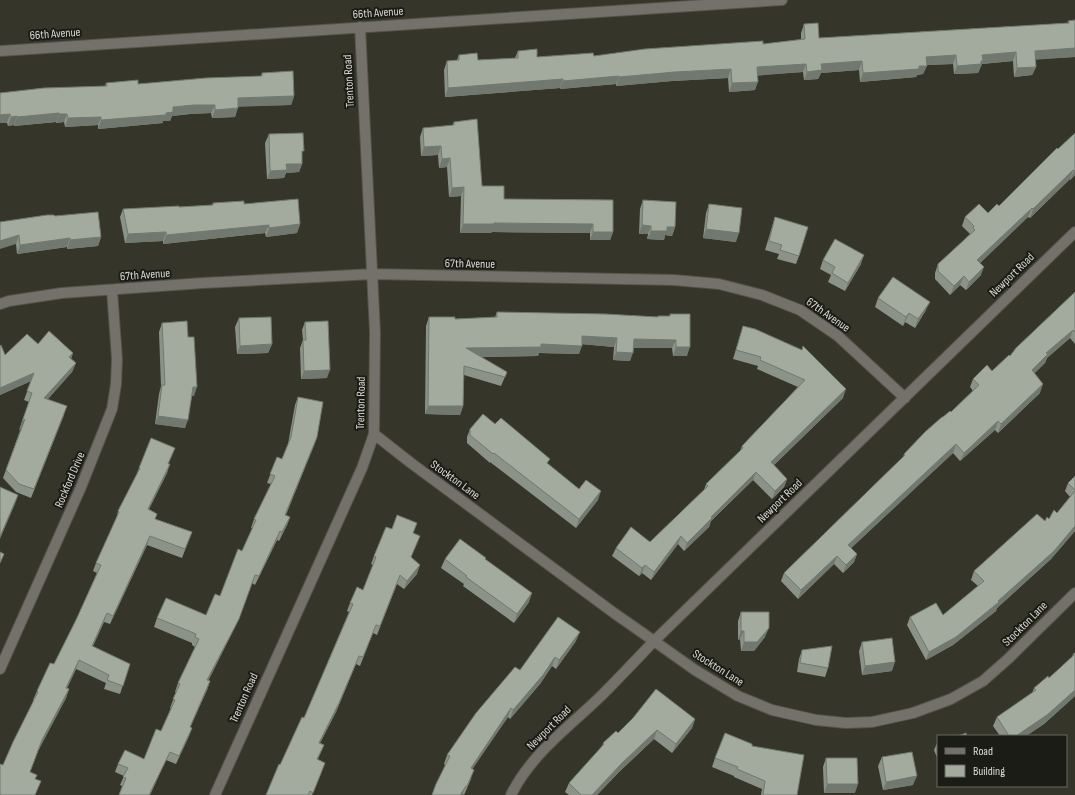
<svg xmlns="http://www.w3.org/2000/svg" width="1075" height="795" font-family="'Sofia Sans Condensed',sans-serif">
  <style>
    .lines { fill: none; stroke-linecap: round; stroke-linejoin: round }
    .minor-casing { stroke: #535348; stroke-width: 12 }
    .minor { stroke: #74716b; stroke-width: 10 }
    .wall { fill: #8b9388 }
    .shaded-wall { fill: #71786f }
    .building { fill: #a2ab9e; stroke: #71786f }
    .labels { text-anchor: middle; dominant-baseline: central; stroke-width: 4; stroke-linejoin: round; paint-order: stroke }
    .street-label { font-size: 12px; fill: #dadbd3; stroke: #1c1c17 }
  </style>
  <rect width="100%" height="100%" fill="#353529"/>
  <g class="lines">
    <defs>
      <path id="minor" d="M0 51 782 0
        M0 304 9 301 62 293 203 283 373 274 674 280 719 284 762 295 800 310 838 336 905 398
        M374 434 411 463 614 613 654 641 695 670 738 696 772 710 816 720 846 723 872 722 913 713 951 699 983 681 1009 658 1075 593
        M0 669 81 487 112 409 116 384 117 359 112 290
        M215 795 362 468 374 434 375 332 360 27
        M511 795C531 754 569 727 601 696 619 678 637 659 654 641L1075 232"/>
    </defs>
    <!-- minor casing -->
    <use href="#minor" class="minor-casing"/>
    <!-- minor -->
    <use href="#minor" class="minor"/>
  </g>
  <!-- wall -->
  <path class="wall" d="M1068 21 1075 57 1035 59 1036 67 1032 75 1014 77 1013 61 982 64 978 73 954 74 953 64 927 65 923 74 917 75 916 77 860 82 859 70 821 73 818 79 804 80 803 72 758 75 755 90 729 92 728 78 672 81 616 86V84L560 89V88L445 97 444 70 447 61 457 60 459 55 478 60 515 58 518 51 537 57 594 56 763 44 801 40V33L804 24 819 38 1068 23Z
    M262 73 294 96 291 105 238 106 235 117 212 118 211 113 190 114 172 116 170 121H163V123L98 129V125L65 127 64 122 56 123V122L14 126V125L8 126 7 123H0V93L105 86 106 83 138 84 261 76Z
    M454 122 482 186 504 199 613 200V232L610 240H590V233L492 232 491 233H460L461 196 449 197 447 167 439 168 438 155 421 156 420 137 423 128 452 126Z
    M1075 133V175L1070 180V179L1030 218 1028 217 980 263 981 275 966 290 960 285 950 295 935 279V273L938 264 970 234 962 226 965 217 988 213 999 206Z
    M269 134 302 156V164L299 172 286 173 284 178 267 179 265 143Z
    M643 200 675 227 672 236 665 235 664 240 647 239 648 234H639L640 209Z
    M213 203 244 204 300 224 297 233 266 237 265 233 163 244V241L125 243 120 217 123 209 179 207 212 205Z
    M709 204 736 242 703 238 706 213Z
    M55 216 101 237 98 246 67 249V247L17 254 16 244 0 222Z
    M775 217 799 256 796 264 777 259 779 254 765 250Z
    M823 260 861 264 845 291 828 282 831 275 820 269Z
    M1075 292V344L1070 338 1047 358 1045 363 1034 373 1040 393 998 433 995 430 960 461 953 453 851 548 857 554 854 562 843 573 834 564 798 599 781 581 784 573 903 457 904 454 943 417 951 412 973 391 970 387 973 379 992 371 1010 356Z
    M878 298 926 310 915 328 905 322 903 326 875 307Z
    M497 312 657 317 658 316H670V314L687 356H673L672 348H633L630 361 613 360 614 347 582 344 579 354 539 353 538 356 481 357 507 372 501 386 464 375 463 406 460 415 425 414 426 326 429 317 455 319 495 317Z
    M239 318 272 344 268 353 237 354 235 327Z
    M305 322 327 378 301 379 300 348 303 340 302 330Z
    M162 323 188 337 194 396H192L185 428 155 424 159 394 161 386 159 332Z
    M743 326 843 398 774 465 787 479 784 487 772 499 753 480 711 521 709 527 684 551 678 544 651 580 642 573 639 576 612 556 616 548 650 542 704 490 706 484 740 451 742 446 798 387 757 369 758 366 733 359Z
    M38 344 73 353 71 359 76 363 72 372 48 399 64 415 31 498 16 492 3 478 21 428 19 430 29 402 24 400 31 381 0 395V346L5 355Z
    M298 397 317 437 286 515 290 517 287 525 279 541 277 540 255 585 252 583 235 627 208 681H210L207 690 190 727 192 728 189 736 176 764 166 760 150 795H119L122 786 120 785 124 776 115 772 118 764 144 759 161 731 171 708H170L176 692H175L178 683 195 647 192 645V643L154 627 157 618 206 615 220 596 253 528H251L254 519 271 484 267 483 277 457 282 459 288 444 295 405Z
    M495 424 548 464 579 489 598 500 576 528 490 462V463L467 443V437L470 429Z
    M169 464 167 473 149 509 157 514 155 519 192 532 182 558 147 545 110 624 104 622 93 646 130 664 120 694 104 689 106 683 76 669 67 688 69 689 66 698 39 749 3 765 34 700H33L37 691 54 664 76 620 97 573 93 571 96 563 116 520 118 511 136 476 139 468Z
    M1075 476V531L1051 559 997 608 996 611 953 645 926 660 907 625 910 617 943 615 978 586 971 580 974 571 1045 521 1049 519 1057 513 1070 497 1065 491 1068 483Z
    M392 529 413 533 411 558 417 574 404 589 397 584 377 635 373 633 360 666 356 664 336 712 320 743 324 745 318 759 322 771 312 795H266L280 765 304 718 349 612 347 611 350 603 363 590 373 565 371 564 374 556Z
    M486 558 485 560 529 602 514 623 463 586 464 584 441 568 445 559Z
    M741 612 765 637 754 651H741L740 639 738 640V621Z
    M576 641 556 669 552 666 540 684 510 719 508 717 472 769 471 779 464 795 463 794 462 795H432L445 765 444 764 447 755 520 670Z
    M862 642 892 671 862 675 859 651Z
    M802 650 828 668 825 677 797 672 799 659Z
    M1075 653V696L1044 724 1026 736H1000L993 726 997 717 1032 693 1034 688 1049 678 1072 657 1073 654Z
    M695 719 692 728 672 753 654 739 619 772 597 795H569L565 792 569 783 602 747 603 743 618 733Z
    M938 741V760L934 750Z
    M752 746 797 795H761L762 789 734 777V776L712 767 715 758Z
    M882 757 913 785 883 790 878 766Z
    M826 758 855 793H824L823 767Z"/>
  <!-- shaded-wall -->
  <path class="shaded-wall" d="M1075 48V57L1032 60 1035 51Z
    M1016 52 1013 61 982 64 978 73 954 74 957 66 982 55Z
    M956 55 953 64 923 65 926 57Z
    M862 61 859 70 821 73 818 79 804 80 807 72 821 64Z
    M806 64 803 72 754 76 757 67Z
    M919 66H927L923 74 917 75 916 77 860 82 863 73Z
    M1036 67 1032 75 1014 77 1017 68Z
    M731 69 728 78 672 81 616 86 619 77 675 72Z
    M619 76 616 84 560 89 563 81Z
    M563 79 560 88 445 97 448 88Z
    M758 82 755 90 729 92 732 83Z
    M294 96 291 105 235 107 238 98Z
    M194 105H215L211 113 190 114 172 116 170 121H163V123L98 129 101 120 166 113 173 107Z
    M238 108 235 117 212 118 215 110Z
    M59 113 56 122 14 126 17 117Z
    M10 114 7 123H0V115Z
    M59 114H67L64 122 56 123Z
    M17 116 14 125 8 126 11 117Z
    M101 117 98 125 65 127 68 118Z
    M441 146 438 155 421 156 424 147Z
    M450 158 447 167 439 168 442 159Z
    M286 164H302L299 172 286 173 284 178 267 179 270 171Z
    M1073 170 1070 179 1030 218 1033 209Z
    M1075 170V175L1070 180 1074 171Z
    M464 187 461 196 449 197 452 188Z
    M1032 208 1028 217 974 269 977 260Z
    M494 223 593 224 590 233 492 232 491 233H460L463 224Z
    M300 224 297 233 266 237 269 228Z
    M269 225 265 233 163 244 166 235Z
    M642 225 651 226 648 234H639Z
    M667 227H675L672 236 665 235 664 240 647 239 651 231Z
    M706 229 739 233 736 242 703 238Z
    M166 232 163 241 125 243 128 234Z
    M593 232H613L610 240H590Z
    M19 235 16 244 0 249V241Z
    M101 237 98 246 67 249 70 240Z
    M70 238 67 247 17 254 20 245Z
    M864 255 861 264 845 291 848 283Z
    M984 267 981 275 966 290 969 282Z
    M964 276 960 285 950 295 954 286Z
    M930 302 926 310 915 328 918 319Z
    M909 313 905 322 903 326 906 317Z
    M1073 330 1070 338 1047 358 1045 363 1029 379 1032 370 1046 353Z
    M582 336 617 338 614 347 579 344Z
    M634 339 676 340 672 348H631Z
    M272 344 268 353 237 354 240 346Z
    M541 344 582 346 579 354 539 353 538 356 463 357 466 348Z
    M676 347H690L687 356H673Z
    M616 352 633 353 630 361 613 360Z
    M73 353 70 361 69 357Z
    M76 363 72 372 41 406 44 398Z
    M330 370 327 378 301 379 304 371Z
    M34 373 31 381 0 395V388Z
    M1043 384 1040 393 998 433 1001 424Z
    M193 387H197L194 396H190Z
    M846 389 843 398 768 471 771 462Z
    M428 406H463L460 415 425 414Z
    M158 416 188 420 185 428 155 424Z
    M25 419 21 428 19 430 22 422Z
    M998 421 995 430 960 461 964 453Z
    M317 437 314 446 282 524 285 515Z
    M956 444 953 453 845 554 848 545Z
    M170 464 167 473 145 517 148 509Z
    M756 472 753 480 711 521 709 527 684 551 687 543 711 517Z
    M787 479 784 487 772 499 775 491Z
    M601 491 598 500 576 528 579 519Z
    M18 495 15 504 0 539V537Z
    M290 517 287 525 279 541 282 532Z
    M1075 526V531L1051 559 997 608 996 611 953 645 926 660 929 652 998 601Z
    M280 531 277 540 255 585 259 576Z
    M150 536 147 545 110 624 113 616Z
    M681 536 678 544 651 580 654 572Z
    M857 554 854 562 843 573 846 565Z
    M837 556 834 564 798 599 801 590Z
    M420 565 417 574 404 589 407 581Z
    M645 565 642 573 639 576 642 568Z
    M255 575 235 627 204 689 207 680Z
    M532 593 529 602 514 623 517 614Z
    M107 613 104 622 89 654 92 646Z
    M769 628 765 637 754 651H741L744 642Z
    M741 631H744L740 639 738 640Z
    M580 632 576 641 556 669 559 660Z
    M359 656 336 712 316 751 319 743Z
    M555 657 552 666 540 684 510 719 513 710Z
    M79 660 76 669 63 697 66 688Z
    M895 662 892 671 862 675 865 666Z
    M210 681 207 690 187 735 190 727Z
    M69 689 66 698 39 749 27 780 42 740Z
    M1075 690V696L1044 724 1026 736H1016Z
    M511 708 508 717 467 777 471 768Z
    M695 719 692 728 672 753 676 744Z
    M192 728 189 736 176 764 179 756Z
    M657 730 654 739 619 772 597 795H592L622 763Z
    M170 752 166 760 150 795H149Z
    M917 776 913 785 883 790 886 782Z
    M827 784H858L855 793H824Z
    M466 786 462 795H460Z"/>
  <!-- building -->
  <path class="building" d="M1075 20V48L1035 51 1036 67 1017 68 1016 52 982 55 983 61H981V64L957 66 956 55 926 57 927 66H919V69L863 73 862 61 821 64 822 70 807 72 806 64 757 67 758 82 732 83 731 69 675 72 619 77V76L563 81V79L448 88 447 61 459 60V55L477 53 478 60 518 58V51L537 49V57L593 53 594 56 645 49 763 41V44L805 39 804 24 818 23 819 38 1069 23 1068 21Z
    M293 71 294 96 238 98V108L215 110V105H194L173 107V112L166 113V115L101 120V117L68 118 67 114H59V113L17 117V116L11 117 10 114 0 115V93L44 88 107 86 106 83 138 80V84L206 78 262 76V73Z
    M477 119 482 186H504V199L613 200V232H593V224L494 223V224H463L464 187 452 188 450 158 442 159 441 146 424 147 423 128 454 125V122Z
    M303 133 304 151H302V164H286L287 170 270 171 269 134Z
    M1075 133V170L1074 171 1073 170 1033 209 1032 208 977 260 984 267 969 282 964 276 954 286 938 271V264L975 230 973 228 974 226 965 217 979 204 988 213 997 204 999 206 1057 148 1058 149Z
    M298 199 300 224 269 228V225L166 235V232L128 234 123 209 179 206V207L213 205V203L228 202 244 201V204Z
    M643 200 676 202 675 227H667V231H651V226L642 225Z
    M709 204 742 208 739 233 706 229Z
    M98 212 101 237 70 240V238L20 245 19 235 0 241V222L47 215H54L55 216Z
    M775 217 808 227 799 256 780 250 782 245 769 241Z
    M835 239 864 255 848 283 832 273 835 267 823 260Z
    M893 277 930 302 918 319 909 313 906 317 878 298Z
    M1075 292V332L1073 330 1046 353 1048 354 1032 370 1043 384 1001 424 998 421 964 453 956 444 848 545 857 554 846 565 837 556 801 590 784 573 905 455 904 454 925 432 942 417H943L950 411 951 412 979 385 973 379 987 365 992 371 1009 355 1010 356 1016 348Z
    M497 312 605 314 658 317V316H670V314H690V347H676V340L634 339 633 353 616 352 617 338 582 336V346L541 344V347L466 348 507 372 505 377 464 366 463 406H428L429 317H455V319L497 317Z
    M271 317 272 344 240 346 239 318Z
    M187 321 188 337H194L197 387H193L188 420 158 416 162 385H165L162 323Z
    M328 321 330 370 304 371 303 340H306L305 322Z
    M743 326 755 329 802 350 803 346 846 389 771 462 787 479 775 491 756 472 711 517 712 518 687 543 681 536 654 572 645 565 642 568 616 548 631 527 650 542 708 486 706 484 743 448 742 446 805 380 760 360 761 357 736 350Z
    M49 331 73 353 69 357 76 363 44 398 67 406 34 489 19 484 6 470 25 419 22 422 32 393 27 391 34 373 0 388V346L1 345 5 355 27 334 38 344Z
    M298 397 323 402 317 437 285 515 290 517 282 532 280 531 259 576 255 575 239 619 207 680 210 681 190 727 192 728 179 756 170 752 149 795H119L126 778 123 777 128 768 118 764 125 750 144 759 156 729 161 731 175 700 173 699 180 684 178 683 199 639 195 637 196 634 157 618 166 598 206 615 215 594 220 596 238 549 242 551 256 520 254 519 275 476 270 474 277 457 282 459 291 437Z
    M483 414 495 424 501 418 550 459 547 463 579 489 586 480 601 491 579 519 494 453 493 454 470 435V429Z
    M151 438 175 448 168 464H170L148 509 157 514 155 519 192 532 185 549 150 536 113 616 107 613 92 646 130 664 123 686 107 680 109 675 79 660 66 688 69 689 42 740 30 772 37 775 35 779 41 781 35 795H0V764L3 765 13 742 38 692 37 691 50 663 54 664 76 620 101 565 96 563 119 512 118 511 140 468H139Z
    M1075 476V490L1068 483Z
    M0 487 18 495 0 537Z
    M1075 491V526L1054 551 998 601 999 602 956 637 929 652 910 617 936 603 943 615 984 581 974 571 1037 514 1045 521 1047 517 1049 519 1054 510 1057 513Z
    M397 515 417 523 413 533 420 536 411 557 420 565 407 581 400 575 380 626 376 625 363 657 359 656 339 703 319 743 324 745 317 759 325 763 313 793 310 791 308 795H266L279 764 280 765 302 717 304 718 353 604 350 603 357 587 363 590 376 557 374 556 386 527 392 529Z
    M460 539 486 558 485 559 532 593 517 614 466 577 467 576 445 559Z
    M0 552 4 554 0 563Z
    M741 612H769V628L757 642H744V631H741Z
    M558 617 580 632 559 660 555 657 543 675 513 710 511 708 471 768 474 770 467 786H466L460 795H432L436 784 450 756 447 755 476 713 515 667 520 670Z
    M892 638 895 662 865 666 862 642Z
    M832 646 828 668 800 663 802 650Z
    M1075 653V690L1047 715 1016 736H1009L997 717 1036 690 1034 688 1048 676 1049 678 1074 655 1073 654Z
    M656 689 695 719 676 744 657 730 622 763 592 795H581L569 783 604 744 603 743 616 731 618 733 633 718Z
    M725 733 752 744V746L804 755 797 795H763L765 781 737 769 738 767 715 758Z
    M966 733 967 736H958Z
    M912 752 917 776 886 782 882 757Z
    M826 758H857L858 784H827Z"/>
  <g class="labels">
    <!-- street labels -->
    <g class="street-label">
      <text transform="translate(378 13) rotate(-4)">66th Avenue</text>
      <text transform="translate(55 34) rotate(-4)">66th Avenue</text>
      <text transform="translate(349 81) rotate(-93)">Trenton Road</text>
      <text transform="translate(470 264) rotate(1)">67th Avenue</text>
      <text transform="translate(145 275) rotate(-4)">67th Avenue</text>
      <text transform="translate(1012 275) rotate(-44)">Newport Road</text>
      <text transform="translate(828 315) rotate(35)">67th Avenue</text>
      <text transform="translate(361 403) rotate(-89)">Trenton Road</text>
      <text transform="translate(70 480) rotate(-67)">Rockford Drive</text>
      <text transform="translate(455 480) rotate(36)">Stockton Lane</text>
      <text transform="translate(780 501) rotate(-44)">Newport Road</text>
      <text transform="translate(1025 624) rotate(-45)">Stockton Lane</text>
      <text transform="translate(718 668) rotate(32)">Stockton Lane</text>
      <text transform="translate(244 698) rotate(-66)">Trenton Road</text>
      <text transform="translate(549 728) rotate(-45)">Newport Road</text>
    </g>
  </g>
  <!-- legend -->
  <rect x="937" y="735" width="130" height="52" fill="#1c1c17" stroke="#686862"/>
  <rect x="945" y="748" width="20" height="6" fill="#74716b" stroke="#686862"/>
  <text x="973" y="755" font-size="12" fill="#dadbd3">Road</text>
  <rect x="945" y="765" width="20" height="12" fill="#a2ab9e" stroke="#686862"/>
  <text x="973" y="775" font-size="12" fill="#dadbd3">Building</text>
</svg>
